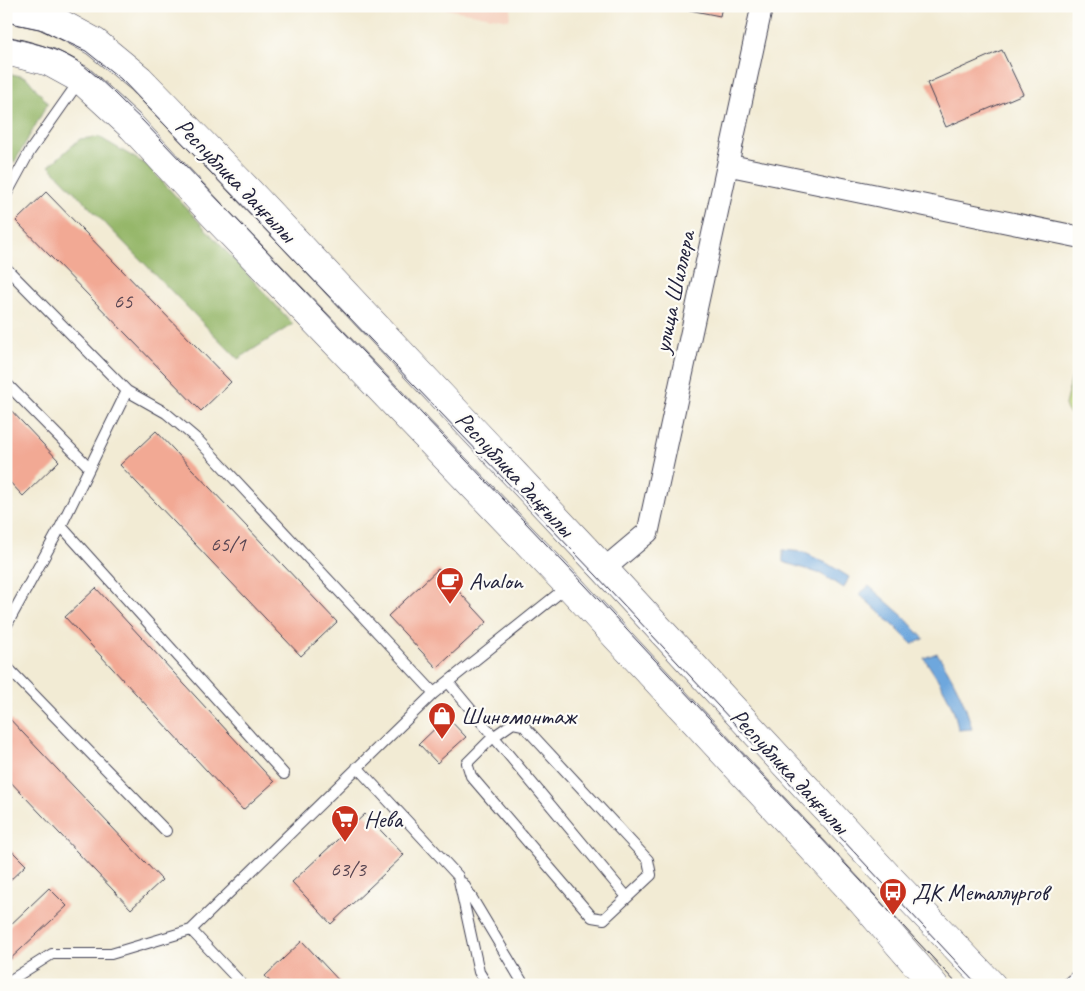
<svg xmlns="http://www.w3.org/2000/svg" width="1085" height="991" font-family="Caveat,sans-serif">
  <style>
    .built { fill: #f5d3c1 }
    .green { fill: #bed67b; stroke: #707c5b }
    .forest { fill: #96b76b; stroke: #5c6c53 }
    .water { fill: #6ea7dd; stroke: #48648c }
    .building { fill: #f2a994 }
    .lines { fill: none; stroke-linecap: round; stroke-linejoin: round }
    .lane-casing { stroke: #414052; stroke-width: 12 }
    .street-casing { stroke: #414052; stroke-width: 23 }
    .secondary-casing { stroke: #414052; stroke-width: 29 }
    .lane { stroke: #fff; stroke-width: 10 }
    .street { stroke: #fff; stroke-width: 21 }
    .secondary { stroke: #fff; stroke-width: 28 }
    .tram { stroke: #22223b; stroke-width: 1 }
    .labels { text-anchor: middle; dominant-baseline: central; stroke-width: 4.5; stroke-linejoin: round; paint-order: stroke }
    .number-label { font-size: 21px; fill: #564451 }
    .street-label { font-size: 24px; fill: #22223b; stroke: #fdfcf7 }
    .poi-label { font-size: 24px; fill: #22223b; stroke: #fdfcf7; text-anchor: start }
  </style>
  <rect width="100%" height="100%" fill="#fdfcf7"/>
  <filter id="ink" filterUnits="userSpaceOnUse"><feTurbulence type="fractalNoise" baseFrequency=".02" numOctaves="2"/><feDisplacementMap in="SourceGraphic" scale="10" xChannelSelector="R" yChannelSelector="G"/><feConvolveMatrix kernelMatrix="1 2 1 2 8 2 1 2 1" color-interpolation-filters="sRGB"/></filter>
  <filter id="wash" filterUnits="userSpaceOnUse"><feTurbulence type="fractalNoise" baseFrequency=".0096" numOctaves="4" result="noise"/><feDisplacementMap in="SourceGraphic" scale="20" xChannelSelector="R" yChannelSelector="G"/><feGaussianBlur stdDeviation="1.12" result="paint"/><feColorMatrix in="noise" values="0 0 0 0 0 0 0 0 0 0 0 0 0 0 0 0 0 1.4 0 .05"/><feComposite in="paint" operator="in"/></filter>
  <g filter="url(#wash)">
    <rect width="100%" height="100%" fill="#f2ebd4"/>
    <!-- built -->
    <path class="built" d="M429 6H512L509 20Z"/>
    <!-- green -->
    <path class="green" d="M1079 348V417L1068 413 1065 405Z"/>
    <!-- forest -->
    <path class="forest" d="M6 73 26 77 48 103 14 163 6 143Z
      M99 137 147 165 293 324 238 359 49 166 80 139Z"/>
    <!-- water -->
    <path class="water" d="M783 550 803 552 828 564 849 577 844 588 821 574 783 562Z
      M869 586 904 617 924 639 912 644 893 625 859 594Z
      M937 653C953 677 965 701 972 729L958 730C955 703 938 680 924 658Z"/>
    <g id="blocks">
      <!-- building -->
      <path class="building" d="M669 6H722L720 16Z
        M1002 50 1023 94 946 127 927 83Z
        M46 192 231 382 201 411 16 221Z
        M6 405 59 461 23 496 6 478Z
        M156 431 337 622 301 656 120 465Z
        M438 569 487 622 437 668 388 616Z
        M96 588 274 782 243 810 65 617Z
        M6 715 162 880 131 909 6 777Z
        M447 717 466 737 437 763 419 744Z
        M365 814 404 855 331 924 292 882Z
        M6 845 26 865 6 884Z
        M49 888 67 906 6 963V929Z
        M302 941 343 985H273L265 976Z"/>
    </g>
  </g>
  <g filter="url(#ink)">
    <use href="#blocks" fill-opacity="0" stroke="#414052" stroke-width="1"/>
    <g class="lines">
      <defs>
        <path id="lane" d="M6 195 30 151 80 80
          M6 268 127 391 166 413 198 440 434 693
          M6 383 89 467
          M61 526 284 774
          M6 626 61 526 127 391
          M6 666 166 831
          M448 682 627 897
          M513 723 523 725 648 860 651 875 604 919 592 917 471 776 467 763 493 737Z
          M357 767 458 876 479 972 487 985
          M463 883 524 985
          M191 930 243 985
          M6 983 52 954H111L191 930 434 693 568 586"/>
        <path id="street" d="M728 165 1079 237
          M604 569 648 532 762 6
          M1074 985 1079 981"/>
        <path id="secondary" d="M6 8 47 16 95 42 140 79 248 190 604 569 889 877 992 985
          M6 51 49 62 80 79 132 127 218 220 569 586 862 902 934 985"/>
      </defs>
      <!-- lane casing -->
      <use href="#lane" class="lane-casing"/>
      <!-- street casing -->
      <use href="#street" class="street-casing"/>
      <!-- secondary casing -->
      <use href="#secondary" class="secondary-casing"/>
      <!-- lane -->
      <use href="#lane" class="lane"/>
      <!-- street -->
      <use href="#street" class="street"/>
      <!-- secondary -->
      <use href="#secondary" class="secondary"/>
      <!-- tram -->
      <path class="tram" d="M6 22 39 29 86 51 121 79 596 575 978 985
        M6 36C29 41 56 48 76 60 99 76 121 101 142 120L585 585 958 985"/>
    </g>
  </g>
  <!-- icons -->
  <defs>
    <symbol id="cafe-pin" viewBox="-11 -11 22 30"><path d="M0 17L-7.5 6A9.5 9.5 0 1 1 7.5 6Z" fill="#c8321e" stroke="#fdfcf7"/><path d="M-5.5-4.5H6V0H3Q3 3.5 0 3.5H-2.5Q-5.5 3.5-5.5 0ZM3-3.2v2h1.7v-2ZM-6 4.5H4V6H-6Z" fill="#fff"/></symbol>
    <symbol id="shop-pin" viewBox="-11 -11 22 30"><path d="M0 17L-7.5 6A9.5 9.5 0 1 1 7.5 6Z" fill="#c8321e" stroke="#fdfcf7"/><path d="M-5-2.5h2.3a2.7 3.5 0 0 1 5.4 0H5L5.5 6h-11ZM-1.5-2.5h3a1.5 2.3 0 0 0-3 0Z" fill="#fff"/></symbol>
    <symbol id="supermarket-pin" viewBox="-11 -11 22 30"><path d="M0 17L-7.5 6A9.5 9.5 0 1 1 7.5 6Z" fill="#c8321e" stroke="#fdfcf7"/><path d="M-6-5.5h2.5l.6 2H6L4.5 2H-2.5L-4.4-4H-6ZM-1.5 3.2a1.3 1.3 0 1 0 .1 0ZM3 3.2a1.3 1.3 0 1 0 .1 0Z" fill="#fff"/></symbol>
    <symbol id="bus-pin" viewBox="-11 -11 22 30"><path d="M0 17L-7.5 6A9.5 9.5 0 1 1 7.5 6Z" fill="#c8321e" stroke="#fdfcf7"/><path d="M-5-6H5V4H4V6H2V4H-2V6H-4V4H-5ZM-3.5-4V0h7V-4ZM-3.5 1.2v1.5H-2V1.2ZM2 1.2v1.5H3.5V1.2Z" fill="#fff"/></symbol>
  </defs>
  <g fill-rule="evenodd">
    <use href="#cafe-pin" x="434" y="565" width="32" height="43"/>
    <use href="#shop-pin" x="426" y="700" width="32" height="43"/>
    <use href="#supermarket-pin" x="329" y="803" width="32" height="43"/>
    <use href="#bus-pin" x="877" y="876" width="32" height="43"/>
  </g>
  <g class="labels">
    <!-- number labels -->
    <g class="number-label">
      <text x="123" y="301">65</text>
      <text x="228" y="544">65/1</text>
      <text x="348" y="869">63/3</text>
    </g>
    <!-- street labels -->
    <g class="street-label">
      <text transform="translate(236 180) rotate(46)">Республика даңғылы</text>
      <text transform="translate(674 292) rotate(-78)">улица Шиллера</text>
      <text transform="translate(515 474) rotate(47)">Республика даңғылы</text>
      <text transform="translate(790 771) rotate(47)">Республика даңғылы</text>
    </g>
    <!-- poi labels -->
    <g class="poi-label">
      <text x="469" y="581">Avalon</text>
      <text x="461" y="716">Шиномонтаж</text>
      <text x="364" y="819">Нева</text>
      <text x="912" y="892">ДК Металлургов</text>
    </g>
  </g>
  <!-- margin -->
  <rect width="1085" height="991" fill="none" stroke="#fdfcf7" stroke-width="25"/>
</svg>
